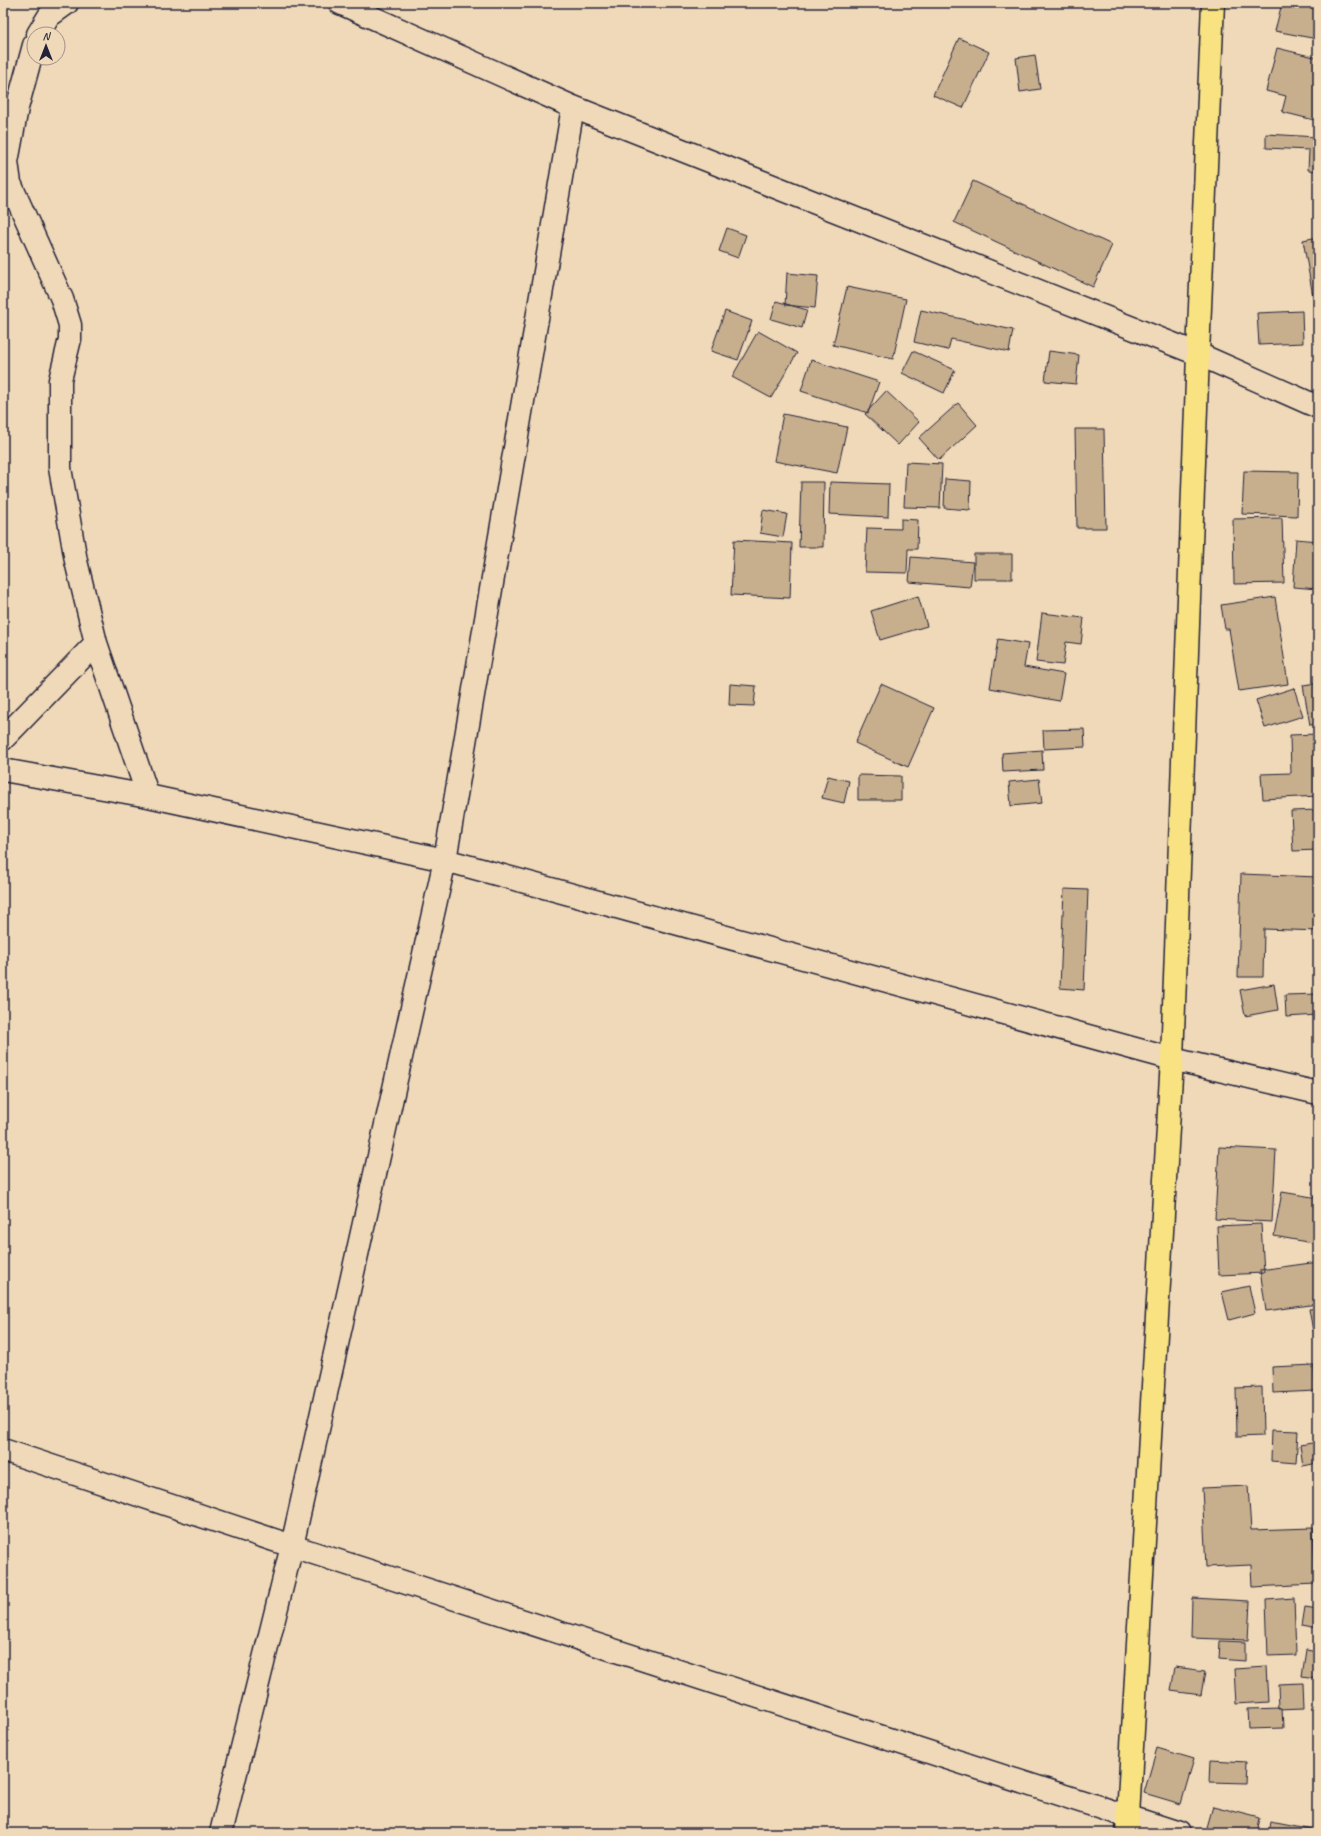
<svg xmlns="http://www.w3.org/2000/svg" width="1321" height="1836" font-family="Caveat,sans-serif">
  <style>
    .building { fill: #c7af8e; stroke: #22223b }
    .lines { fill: none; stroke-linecap: round; stroke-linejoin: round }
    .street-casing { stroke: #22223b; stroke-width: 25 }
    .primary-casing { stroke: #22223b; stroke-width: 25 }
    .street { stroke: #f0d9b8; stroke-width: 22 }
    .primary { stroke: #f8e281; stroke-width: 22 }
  </style>
  <rect width="100%" height="100%" fill="#f0d9b8"/>
  <filter id="ink" filterUnits="userSpaceOnUse"><feTurbulence type="fractalNoise" baseFrequency=".025" numOctaves="2"/><feDisplacementMap in="SourceGraphic" scale="8" xChannelSelector="R" yChannelSelector="G"/><feConvolveMatrix kernelMatrix="1 2 1 2 8 2 1 2 1" color-interpolation-filters="sRGB"/></filter>
  <g filter="url(#ink)">
    <!-- building -->
    <path class="building" d="M1282 3H1318L1317 39 1275 31Z
      M959 38 989 52 963 108 933 95Z
      M1277 48 1318 58V121L1282 112 1286 96 1266 91Z
      M1035 55 1040 89 1020 92 1016 58Z
      M1317 131 1318 171 1308 170 1309 150 1266 148V134L1317 137Z
      M973 181 1112 245 1093 287 954 222Z
      M727 228 746 235 738 258 719 251Z
      M1318 237V302H1314L1303 240Z
      M787 273 818 276 815 308 785 305Z
      M847 287 906 299 893 359 833 345Z
      M776 301 807 310 802 328 771 319Z
      M921 310 1013 330 1009 352 951 339 948 350 914 342Z
      M725 311 752 321 738 360 711 351Z
      M1302 311 1303 343 1259 345 1257 313Z
      M1314 312H1318V343Z
      M758 331 797 353 771 398 732 377Z
      M913 351 955 370 944 393 902 373Z
      M1049 351 1079 355 1076 384 1045 381Z
      M811 360 879 382 868 413 801 391Z
      M886 391 919 422 898 445 865 414Z
      M958 403 977 425 939 460 919 438Z
      M783 414 847 427 837 473 774 461Z
      M1075 429H1104L1106 528H1077Z
      M906 462 942 464 940 508 904 507Z
      M1244 471 1298 472 1297 516 1242 514Z
      M945 479 971 481 970 510 944 508Z
      M801 482H824L823 547H799Z
      M830 482 889 484 888 517 829 514Z
      M763 510 787 514 783 537 760 533Z
      M1282 518 1284 583 1234 584 1233 519Z
      M901 519 918 520 917 549H908L907 573 865 572 867 528 901 529Z
      M1296 539 1318 541V589L1293 587Z
      M734 540 792 543 790 598 731 595Z
      M974 554H1012V579H974Z
      M911 557 973 562 970 587 909 582Z
      M918 596 927 626 880 640 871 611Z
      M1275 597 1288 684 1239 691 1229 629H1225L1221 605Z
      M1042 613 1084 618 1081 644 1066 642 1063 665 1036 662Z
      M998 639 1028 644 1024 667 1064 674 1059 701 990 688Z
      M1318 683V724L1310 725 1303 685Z
      M730 684 756 686 754 706 729 705Z
      M881 684 934 708 908 767 855 743Z
      M1294 688 1303 716 1265 728 1256 700Z
      M1084 729 1085 747 1044 749 1043 730Z
      M1318 734V796L1263 799 1261 774 1291 773 1290 735Z
      M1042 750 1043 770 1003 772 1002 753Z
      M858 775 901 776V800H858Z
      M828 776 849 781 844 803 822 798Z
      M1039 779 1042 803 1011 806 1009 782Z
      M1318 810V850L1293 851 1291 811Z
      M1241 874 1318 877V931L1264 929 1263 977H1238Z
      M1064 889 1088 890 1084 990 1060 988Z
      M1274 984 1278 1010 1245 1016 1240 990Z
      M1318 994V1015L1286 1017 1285 995Z
      M1219 1147 1276 1150 1272 1222 1215 1219Z
      M1282 1192 1318 1198V1244L1274 1236Z
      M1261 1224 1264 1273 1219 1275 1217 1226Z
      M1318 1262V1304L1266 1311 1260 1270Z
      M1249 1286 1255 1313 1229 1320 1222 1292Z
      M1318 1308V1330L1313 1331 1309 1309Z
      M1314 1365 1316 1391 1273 1393 1272 1367Z
      M1262 1387 1263 1436 1237 1437 1236 1388Z
      M1272 1430 1298 1431 1296 1463 1271 1461Z
      M1318 1442V1463L1303 1466 1300 1445Z
      M1248 1486 1251 1530 1313 1528 1316 1584 1252 1587 1251 1565 1206 1567 1202 1488Z
      M1192 1598 1250 1601 1248 1640 1191 1638Z
      M1294 1598 1296 1655 1268 1656 1266 1600Z
      M1305 1607 1318 1609V1629L1302 1626Z
      M1220 1641 1245 1642V1661L1219 1659Z
      M1306 1650 1318 1652V1678L1302 1676Z
      M1175 1667 1205 1671 1201 1695 1171 1691Z
      M1266 1667 1268 1702 1236 1704 1234 1669Z
      M1303 1683 1304 1708 1279 1709 1278 1684Z
      M1282 1708 1283 1728 1249 1729 1248 1709Z
      M1157 1748 1194 1759 1181 1804 1144 1793Z
      M1211 1760 1247 1762 1246 1783 1210 1782Z
      M1213 1806 1260 1818 1257 1833H1215L1206 1831Z
      M1271 1821 1312 1829 1311 1833H1269Z"/>
    <g class="lines">
      <defs>
        <path id="street" d="M340 3 573 107 1198 354 1318 407
          M38 34 49 16 67 3
          M34 45 17 108 7 162 10 183 62 299 70 325V339L60 380V468L76 561 96 643 148 796
          M3 739 96 643
          M3 770 148 796 445 860 1172 1059 1318 1093
          M3 1450 292 1546 1179 1833
          M221 1833 292 1546 445 860 573 107"/>
        <path id="primary" d="M1127 1833 1172 1059 1198 354 1213 3"/>
      </defs>
      <!-- street casing -->
      <use href="#street" class="street-casing"/>
      <!-- primary casing -->
      <use href="#primary" class="primary-casing"/>
      <!-- street -->
      <use href="#street" class="street"/>
      <!-- primary -->
      <use href="#primary" class="primary"/>
    </g>
  </g>
  <!-- margin -->
  <rect width="1321" height="1836" fill="none" stroke="#f0d9b8" stroke-width="16"/>
  <rect x="8" y="8" width="1305" height="1820" fill="none" stroke="#22223b" stroke-width="1.5" filter="url(#ink)"/>
  <!-- north arrow -->
  <g transform="translate(46 46)"><circle r="19" fill="#f0d9b8" stroke="#9e9086"/>
  <path d="M0-3L7 15L0 10L-7 15Z" fill="#22223b"/>
  <text y="-6" font-size="11" font-weight="bold" text-anchor="middle" fill="#22223b">N</text>
  </g>
</svg>
